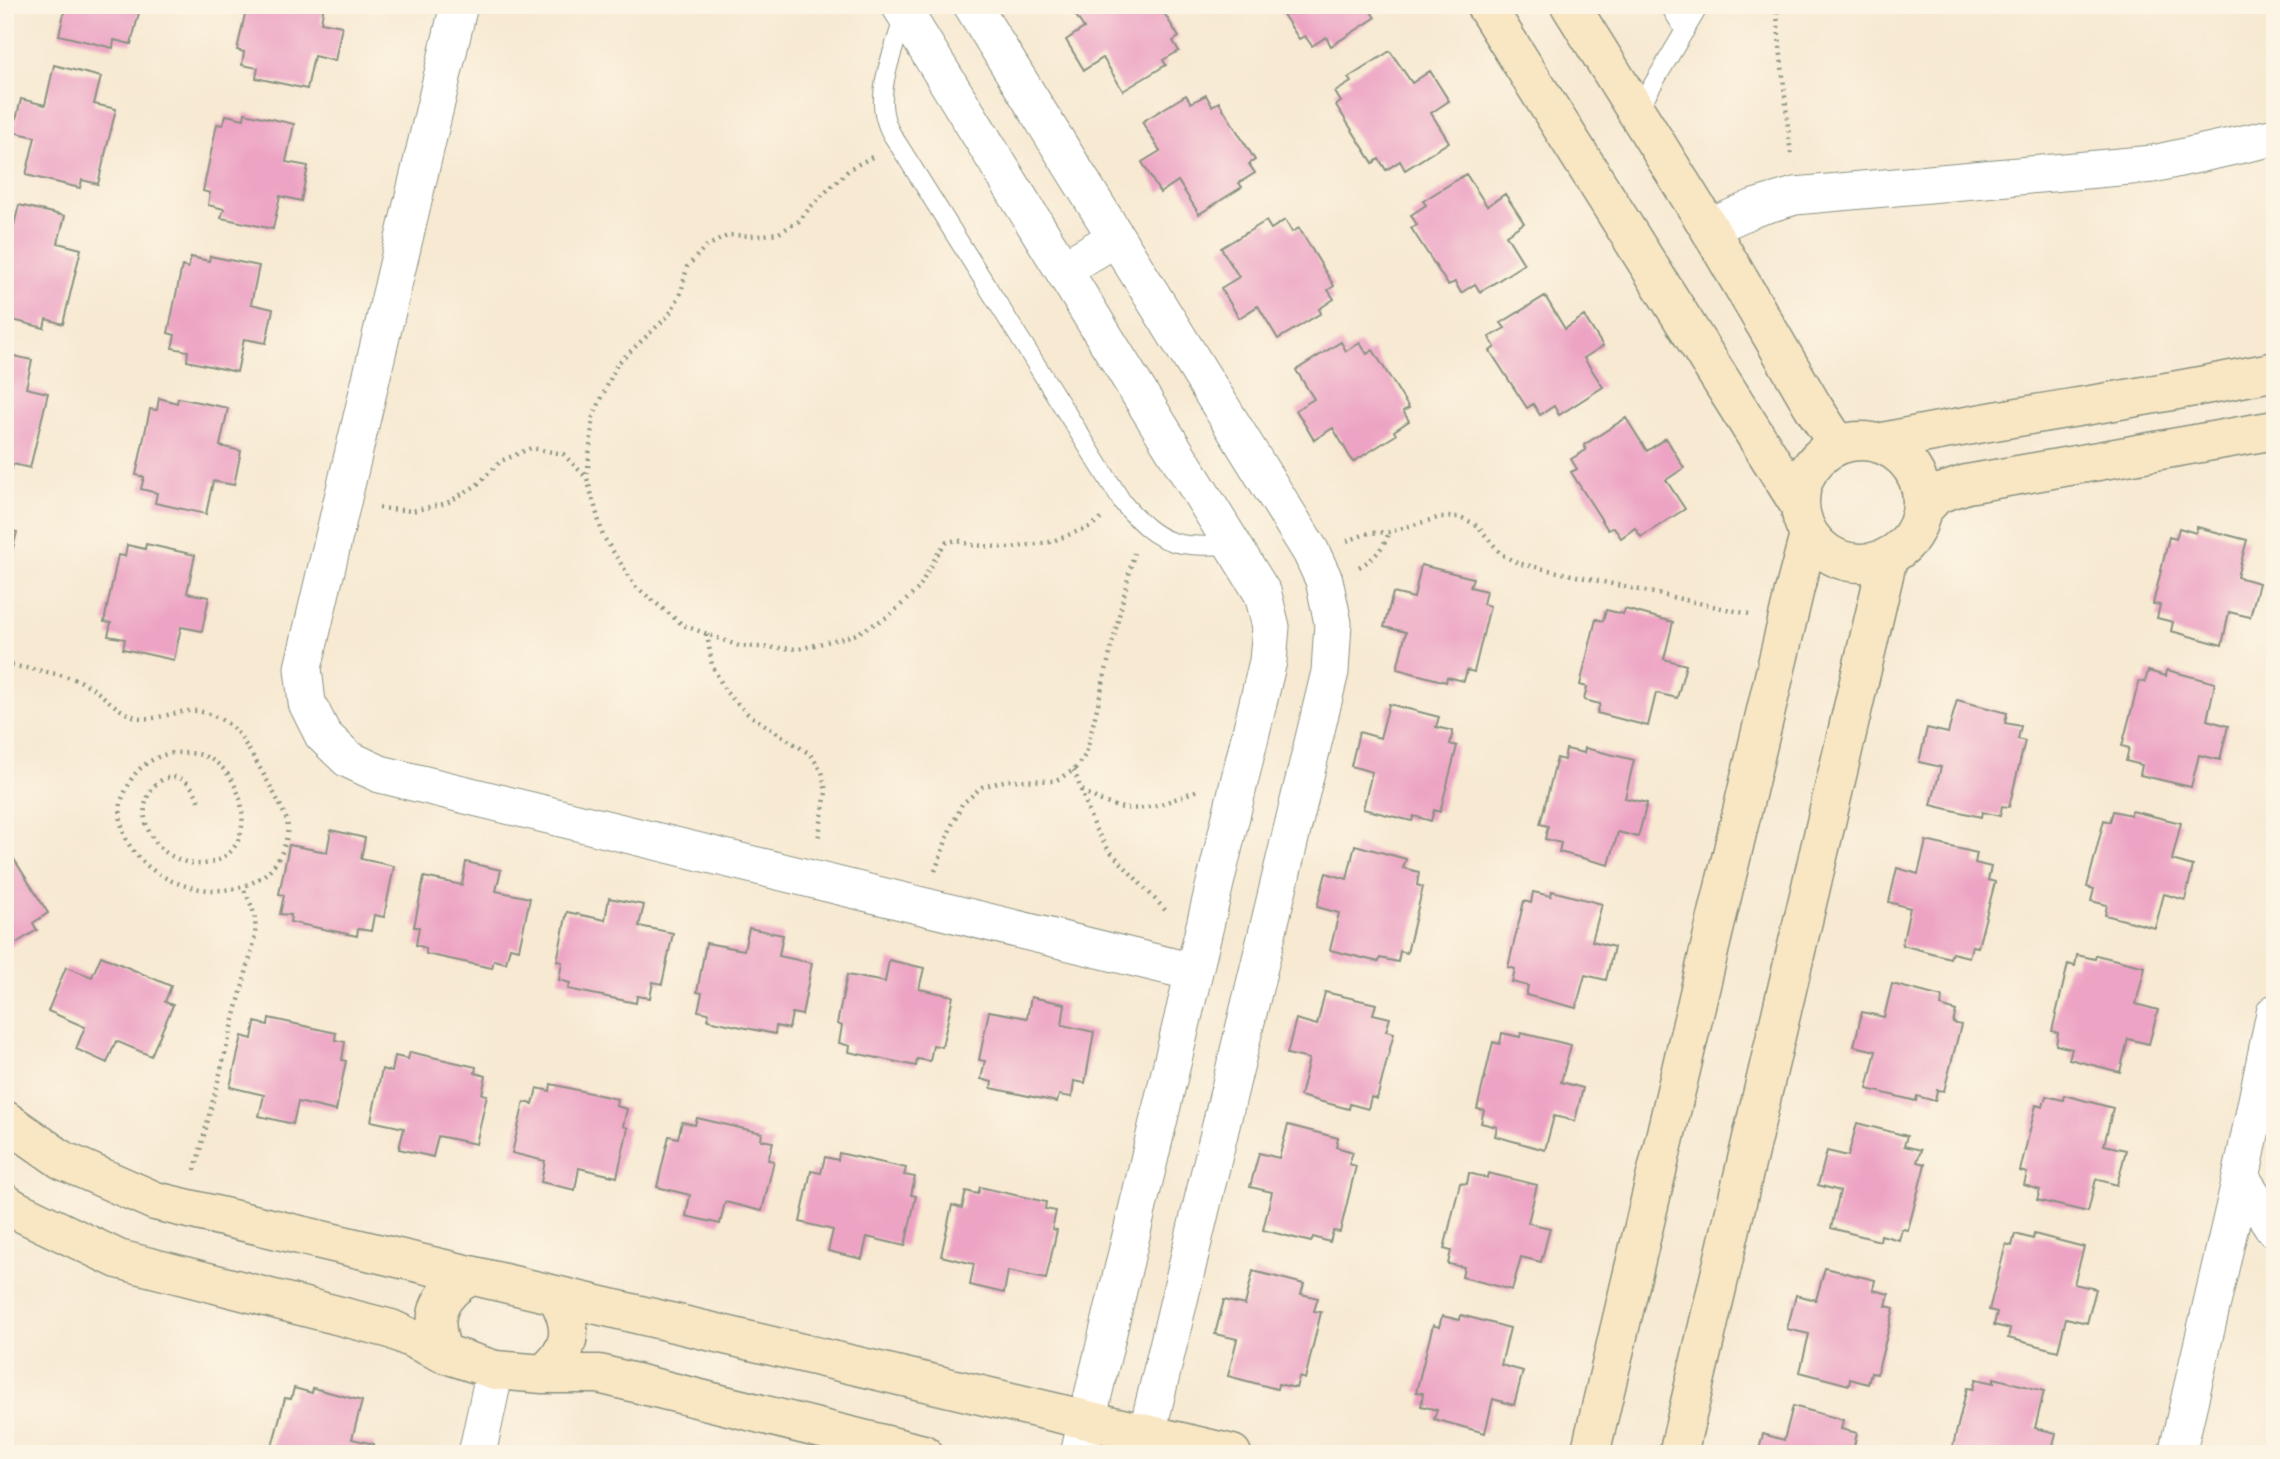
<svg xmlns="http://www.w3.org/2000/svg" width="2280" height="1459" font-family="Caveat,sans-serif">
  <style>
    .building { fill: #eda4c4 }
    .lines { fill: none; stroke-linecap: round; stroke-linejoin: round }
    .lane-casing { stroke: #8b9383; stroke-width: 20 }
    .street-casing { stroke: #8b9383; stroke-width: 39 }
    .secondary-casing { stroke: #8b9383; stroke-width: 41 }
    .path { stroke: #8b9383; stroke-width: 4.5; stroke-dasharray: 2 5; stroke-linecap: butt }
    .lane { stroke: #fff; stroke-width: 18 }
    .street { stroke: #fff; stroke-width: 37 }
    .secondary { stroke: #f9e7c3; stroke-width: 38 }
  </style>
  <rect width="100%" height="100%" fill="#fcf5e5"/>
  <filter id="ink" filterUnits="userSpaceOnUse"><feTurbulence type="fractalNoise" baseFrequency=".0143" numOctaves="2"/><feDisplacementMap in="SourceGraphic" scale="14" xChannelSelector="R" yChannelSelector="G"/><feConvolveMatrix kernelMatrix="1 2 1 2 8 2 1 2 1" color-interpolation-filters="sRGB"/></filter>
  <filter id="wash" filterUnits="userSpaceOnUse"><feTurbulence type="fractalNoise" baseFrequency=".00686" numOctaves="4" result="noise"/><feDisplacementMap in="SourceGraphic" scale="28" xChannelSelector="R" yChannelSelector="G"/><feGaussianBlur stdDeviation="1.57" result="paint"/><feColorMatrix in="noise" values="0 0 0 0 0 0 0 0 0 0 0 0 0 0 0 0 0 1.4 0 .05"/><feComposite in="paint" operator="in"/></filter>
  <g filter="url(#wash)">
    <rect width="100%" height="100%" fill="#f7e9d2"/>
    <g id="blocks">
      <!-- building -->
      <path class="building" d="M66 5H141L131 44 114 40 113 48 59 35Z
        M247 5H324L321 22 342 26 335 61 314 56 307 89 256 78 258 68 242 65 244 52 237 50Z
        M1069 5H1159L1179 37 1173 41 1179 51 1163 60 1166 65 1123 91 1103 58 1084 70 1066 40 1084 28Z
        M1277 5H1367L1375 18 1331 46 1326 37 1312 46 1305 36 1299 39Z
        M1390 51 1412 83 1430 71 1449 101 1431 113 1449 142 1405 170 1400 161 1386 170 1379 159 1373 163 1336 105 1341 102 1335 92 1351 82 1348 78Z
        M54 65 101 77 94 104 116 109 98 184 82 180 80 188 26 175 35 137 13 132 21 99 45 105Z
        M1186 95 1191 103 1206 95 1212 106 1219 102 1255 160 1249 164 1255 173 1239 183 1242 187 1199 214 1178 181 1160 193 1142 162 1160 151 1142 122Z
        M245 113 294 124 286 162 308 166 301 201 280 196 273 229 221 218 224 209 208 205 210 193 203 191 217 124 223 125 226 115 244 119Z
        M1466 174 1487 206 1505 194 1524 223 1506 235 1524 264 1480 292 1475 284 1461 293 1455 282 1448 285 1411 228 1417 225 1411 215 1426 205 1423 201Z
        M19 205 65 216 58 243 81 249 63 324 46 319 44 328 5 318V244L9 245Z
        M1285 220 1292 232 1299 228 1334 286 1328 290 1334 299 1319 309 1321 313 1278 339 1258 306 1239 318 1221 288 1239 277 1221 248 1266 221 1271 229Z
        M210 256 259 266 251 304 273 309 266 343 244 339 237 372 187 361 188 351 172 348 175 335 168 333 182 266 188 268 191 257 209 261Z
        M1545 296 1565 329 1584 316 1603 346 1584 358 1603 387 1559 415 1554 406 1540 415 1533 404 1527 408 1490 351 1495 347 1489 337 1505 328 1501 323Z
        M1341 342 1346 351 1360 343 1367 354 1373 350 1409 408 1403 411 1409 421 1394 431 1396 435 1353 462 1333 428 1314 440 1296 410 1314 399 1296 370Z
        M5 354 32 360 26 388 48 393 30 468 13 464 11 472 5 470Z
        M159 398 177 403 178 398 228 408 220 446 241 451 234 485 213 481 206 514 155 503 157 493 141 489 144 477 136 475 150 409 157 410Z
        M1626 418 1647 451 1666 438 1684 468 1666 480 1685 509 1641 537 1635 528 1621 538 1614 527 1608 530 1571 472 1577 469 1571 459 1586 450 1584 445Z
        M2197 527 2247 540 2237 577 2259 583 2250 617 2229 612 2222 645 2171 631 2173 622 2157 618 2160 605 2153 604 2169 537 2176 539 2179 528 2196 533Z
        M5 530 17 532 6 575H5Z
        M146 544 195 555 187 593 209 597 202 631 181 627 174 660 123 649 125 639 108 636 111 623 104 622 118 555 125 556 127 545 145 549Z
        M1421 565 1473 578 1470 587 1486 591 1483 604 1490 606 1474 672 1467 670 1464 681 1447 677 1446 682 1397 669 1406 632 1384 627 1393 593 1414 598Z
        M1625 609 1673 622 1664 659 1686 665 1677 698 1656 693 1648 726 1597 713 1600 704 1584 700 1587 687 1580 685 1596 619 1603 621 1606 610 1623 614Z
        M2167 670 2215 683 2207 720 2228 726 2220 760 2199 755 2191 787 2140 775 2142 765 2126 761 2129 748 2122 746 2139 681 2145 682 2148 671 2166 676Z
        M1957 700 2007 713 2005 723 2021 726 2018 739 2025 741 2009 807 2002 806 2000 816 1982 812 1981 817 1931 805 1941 767 1919 762 1927 728 1948 733Z
        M1389 704 1439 717 1436 727 1453 731 1450 744 1457 746 1440 812 1434 810 1431 821 1414 816 1412 821 1363 809 1372 772 1351 766 1359 732 1380 738Z
        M1585 748 1634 760 1625 798 1647 803 1638 837 1618 832 1609 865 1559 852 1561 843 1545 839 1548 826 1540 824 1557 758 1564 760 1566 749 1584 753Z
        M2113 811 2131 815 2132 811 2181 823 2172 860 2193 866 2185 900 2164 894 2155 928 2105 915 2107 905 2091 901 2094 889 2087 887 2104 820 2110 822Z
        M331 830 365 838 361 859 394 866 384 917 374 915 371 931 358 929 357 936 290 922 291 915 280 914 284 895 279 894 289 845 327 852Z
        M1926 841 1977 853 1975 863 1991 867 1988 880 1995 882 1978 947 1972 946 1969 957 1952 953 1950 958 1902 945 1910 908 1889 902 1897 868 1918 874Z
        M1355 845 1406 859 1403 868 1419 872 1417 885 1423 887 1407 953 1400 951 1398 962 1380 958 1379 962 1330 950 1339 913 1317 907 1326 873 1347 879Z
        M7 848 48 913 33 923 37 930 5 950Z
        M466 862 501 870 496 891 530 898 519 949 510 947 506 963 494 960 492 968 426 954V948L416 945 419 927H414L424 877 462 885Z
        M1552 891 1602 904 1592 941 1614 947 1606 980 1585 975 1576 1008 1526 995 1528 986 1512 982 1515 969 1508 967 1524 901 1531 903 1533 892 1551 896Z
        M609 898 644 905 639 926 673 933 662 984 653 982 650 998 637 996 636 1003 568 989 570 983 559 980 562 962 557 961 567 912 605 920Z
        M749 928 783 935 779 956 812 963 802 1015 792 1013 789 1029 776 1026 775 1034 708 1020 709 1013 698 1011 702 993 697 992 706 943 744 950Z
        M2077 955 2095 959 2096 955 2145 967 2136 1004 2158 1010 2149 1044 2128 1039 2120 1072 2069 1059 2072 1049 2056 1045 2058 1033 2052 1031 2068 964 2075 966Z
        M101 956 171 986 165 1002 173 1005 151 1056 116 1041 107 1063 76 1049 85 1027 48 1011 66 967 92 977Z
        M889 960 924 968 919 989 953 996 942 1047 933 1045 930 1061 917 1059 916 1066 849 1052 850 1046 839 1043 842 1026 837 1024 847 975 885 982Z
        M1892 984 1942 997 1941 1006 1956 1011 1953 1023 1961 1025 1944 1091 1937 1090 1935 1101 1917 1096 1916 1101 1867 1089 1876 1051 1854 1046 1862 1012 1884 1017Z
        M1325 992 1376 1004 1373 1014 1390 1018 1386 1031 1394 1033 1377 1099 1371 1097 1368 1109 1350 1104 1349 1109 1300 1096 1309 1059 1287 1054 1296 1019 1317 1025Z
        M1031 997 1065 1004 1062 1025 1094 1032 1085 1083 1074 1081 1072 1097 1059 1095 1057 1102 991 1088 992 1082 981 1079 985 1061 979 1060 989 1011 1027 1018Z
        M269 1018 336 1033 335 1040 345 1042 342 1060 346 1061 336 1111 298 1102 293 1124 259 1116 264 1095 230 1087 242 1036 252 1039 255 1022 268 1025Z
        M1502 1033 1520 1037 1521 1033 1571 1045 1561 1082 1583 1088 1575 1121 1554 1116 1545 1150 1495 1136 1497 1127 1481 1123 1484 1110 1477 1109 1493 1042 1500 1044Z
        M410 1052 476 1067 475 1073 486 1076 482 1094 487 1095 476 1144 438 1136 433 1157 399 1149 404 1128 371 1121 382 1069 392 1072 395 1056 408 1059Z
        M551 1084 617 1099 616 1106 627 1109 623 1126 628 1128 617 1177 579 1168 575 1190 541 1182 545 1161 512 1153 524 1102 533 1104 537 1088 550 1091Z
        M2064 1095 2113 1108 2104 1145 2126 1150 2117 1185 2096 1179 2088 1212 2037 1200 2040 1190 2024 1185 2027 1173 2020 1171 2036 1105 2043 1107 2046 1096 2063 1100Z
        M697 1118 762 1133 761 1140 773 1142 768 1160 774 1161 762 1211 725 1202 720 1224 686 1216 690 1195 657 1187 669 1136 678 1138 682 1122 695 1125Z
        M1857 1123 1907 1136 1904 1146 1921 1150 1917 1162 1925 1164 1908 1230 1902 1229 1899 1240 1881 1235 1880 1241 1831 1228 1840 1191 1818 1185 1827 1151 1848 1156Z
        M1288 1125 1338 1138 1336 1147 1353 1152 1349 1164 1356 1166 1340 1232 1333 1231 1330 1242 1313 1237 1311 1242 1263 1230 1272 1192 1250 1187 1259 1153 1279 1158Z
        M839 1153 906 1168 904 1175 915 1177 911 1195 916 1196 905 1246 867 1237 862 1259 828 1251 833 1230 800 1222 811 1171 821 1173 825 1157 838 1160Z
        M1469 1173 1487 1178 1488 1173 1537 1185 1528 1223 1550 1228 1541 1262 1521 1257 1512 1290 1462 1277 1464 1267 1448 1264 1451 1251 1444 1249 1460 1183 1467 1184Z
        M980 1187 1046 1202 1045 1209 1056 1211 1052 1229 1057 1230 1046 1279 1008 1271 1004 1293 970 1285 974 1264 941 1256 952 1205 962 1208 966 1191 978 1194Z
        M2015 1234 2033 1239 2034 1234 2084 1247 2074 1284 2096 1289 2087 1323 2066 1318 2058 1351 2008 1338 2010 1329 1994 1325 1997 1312 1989 1310 2006 1244 2012 1246Z
        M1825 1268 1875 1280 1873 1290 1889 1294 1886 1306 1894 1308 1877 1374 1871 1373 1868 1384 1850 1379 1849 1385 1800 1372 1809 1334 1787 1329 1796 1295 1816 1300Z
        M1253 1271 1304 1284 1301 1294 1318 1298 1314 1311 1321 1312 1305 1379 1299 1377 1296 1388 1278 1384 1277 1389 1228 1376 1237 1339 1215 1334 1224 1300 1245 1305Z
        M1461 1315 1510 1328 1501 1365 1523 1371 1514 1405 1493 1399 1485 1433 1434 1419 1437 1410 1421 1406 1423 1393 1416 1392 1433 1325 1439 1327 1442 1316 1460 1320Z
        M1994 1378 2044 1391 2035 1428 2056 1433 2051 1454H1951L1967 1388 1973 1389 1976 1379 1994 1383Z
        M294 1388 312 1393 313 1388 362 1401 352 1439 374 1444 372 1454H270L285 1398 291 1399Z
        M1793 1406 1843 1420 1841 1429 1857 1433 1854 1446 1861 1448 1859 1454H1758L1763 1434 1784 1440Z"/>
    </g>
  </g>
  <g filter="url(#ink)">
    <use href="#blocks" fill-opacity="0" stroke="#8b9383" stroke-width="2"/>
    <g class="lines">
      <defs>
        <path id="lane" d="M1669 5 1685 31
          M904 16C895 48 874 91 887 124 889 131 894 138 898 144L1123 503C1161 548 1178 547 1234 545
          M1637 111 1700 5"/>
        <path id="street" d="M459 5 303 668 307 703 323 735 348 759 380 774 1193 972
          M900 5 1263 594 1271 627 1268 661 1079 1454
          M972 5 1311 552 1324 580 1333 623 1330 672 1142 1454
          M1709 228 1754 208 1795 196 2153 164 2275 137
          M1063 269 1116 238
          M2241 1178 2275 1230
          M477 1454 495 1370
          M2177 1454 2241 1178 2275 1013"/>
        <path id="secondary" d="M1485 5 1800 506
          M1570 5 1709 228 1812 405 1838 445
          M1800 502a61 61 0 1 1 122 0a61 61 0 1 1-122 0Z
          M1878 443C2009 415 2143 400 2275 371
          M1923 509 1937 494 1967 484 2275 430
          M5 1120 62 1160 155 1201 1232 1454
          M5 1203 16 1210 118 1259 391 1329 443 1353 495 1370 543 1374H599L923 1454
          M443 1353C429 1317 437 1295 470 1276
          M543 1374C572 1351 575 1328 557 1297
          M1590 1454 1795 588 1809 535
          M1678 1454 1888 558"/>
      </defs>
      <!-- lane casing -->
      <use href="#lane" class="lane-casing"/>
      <!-- street casing -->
      <use href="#street" class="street-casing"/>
      <!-- secondary casing -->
      <use href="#secondary" class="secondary-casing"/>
      <!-- path -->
      <path class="path" d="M1776 5 1791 157
        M872 157 851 168 813 204 799 221 779 233 756 236 729 235 705 247 687 267 681 293 669 315 617 364 593 417 587 478 603 536 636 587 683 625 739 646 799 649 854 635 889 616 918 589 940 550 947 542 958 540 971 545 1010 548 1050 542 1089 527 1101 519
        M379 508 412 511 447 503 477 485 501 461 531 448 563 454 586 477
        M1347 541 1369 533 1389 532 1441 517H1460L1477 525 1501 554 1517 563 1749 614
        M1359 567C1375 558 1383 549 1389 532
        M707 634 712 665 726 692 748 714 810 754 822 771 826 792 818 840
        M5 664C29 669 55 672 77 680 97 687 111 707 130 715 154 725 173 709 197 711 210 713 225 720 234 729 245 740 283 806 287 821 289 830 286 843 282 852 249 925 110 885 121 803 122 797 126 790 129 784 136 766 162 751 180 753 187 753 195 753 201 755 249 769 263 859 202 864 189 865 172 858 163 850 114 805 176 742 199 801
        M1074 770 1094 827 1108 849 1168 913
        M1082 790C1128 820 1150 809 1198 790
        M935 871 951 827 962 804 982 787 1007 780 1055 781 1074 770 1086 754 1134 553
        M195 1170 254 942C258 918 253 907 242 886"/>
      <!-- lane -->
      <use href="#lane" class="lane"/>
      <!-- street -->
      <use href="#street" class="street"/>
      <!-- secondary -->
      <use href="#secondary" class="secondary"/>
    </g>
  </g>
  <!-- margin -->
  <rect width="2280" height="1459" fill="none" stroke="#fcf5e5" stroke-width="28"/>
</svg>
